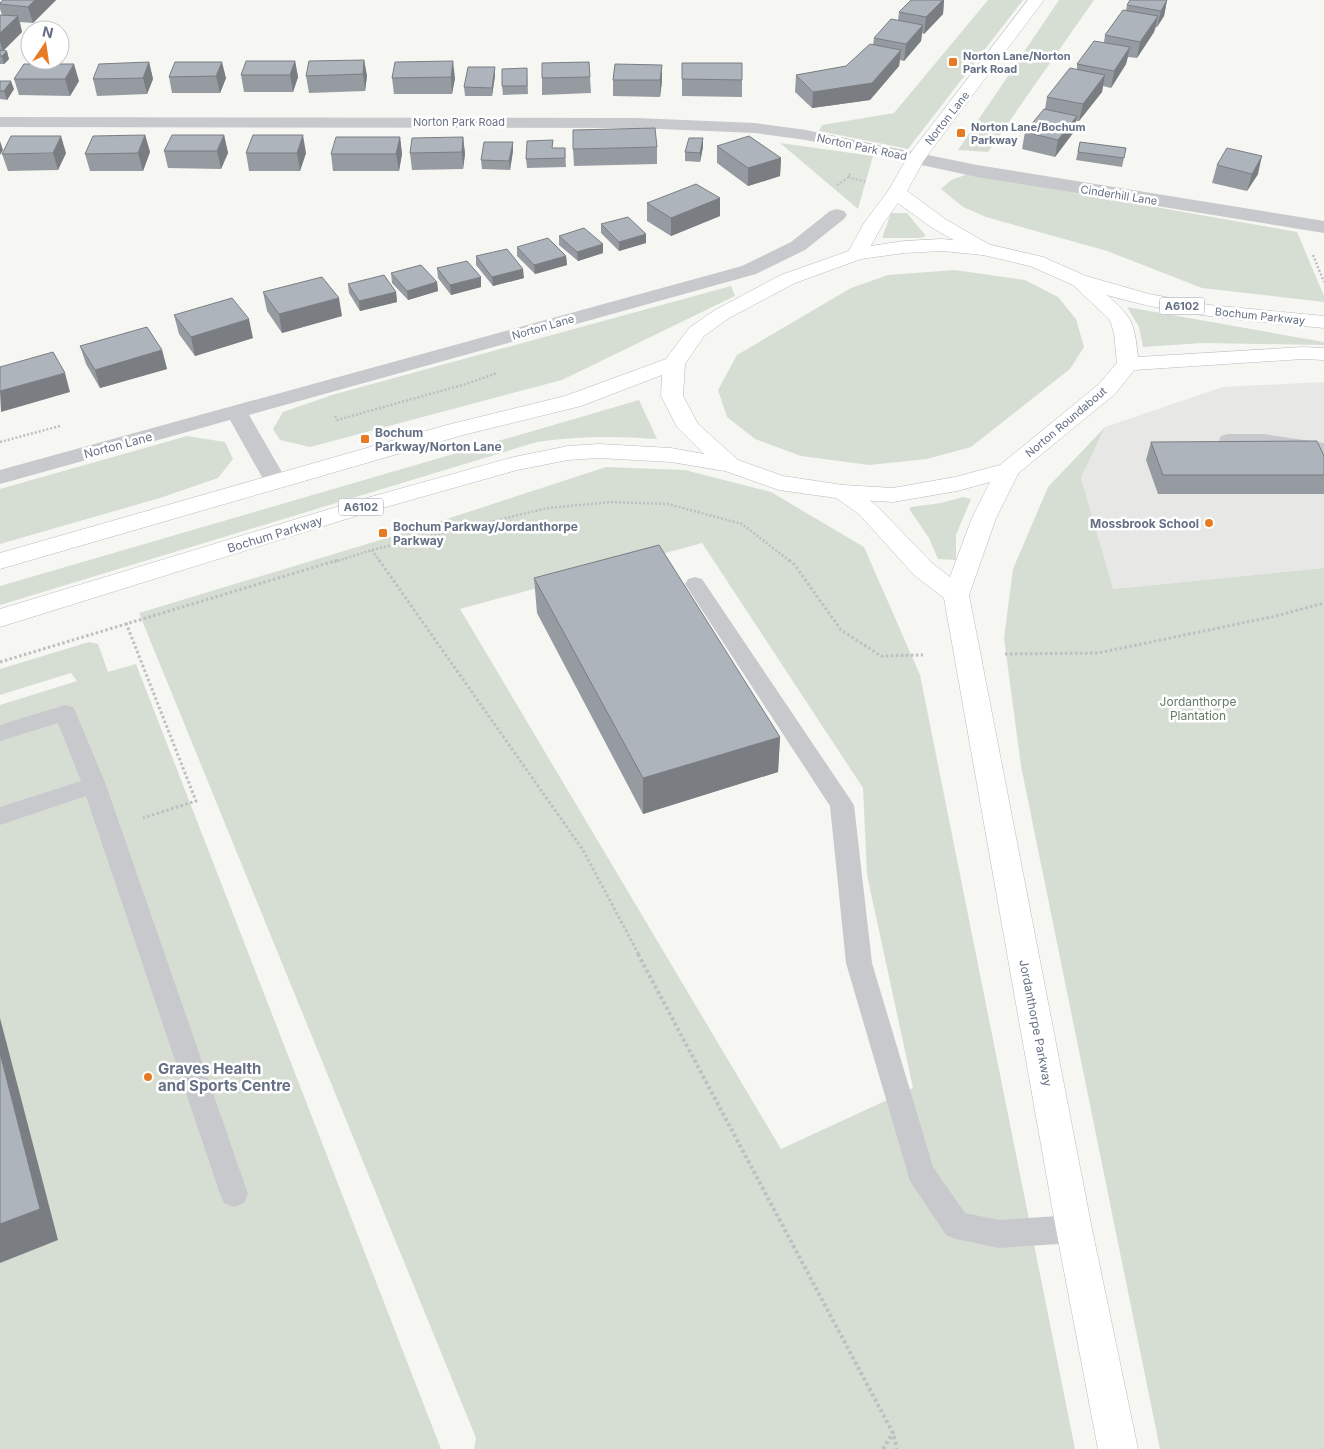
<svg xmlns="http://www.w3.org/2000/svg" width="1324" height="1449" font-family="Inter,sans-serif">
  <style>
    .built { fill: #e7e7e6 }
    .green { fill: #d6ded4; fill-rule: evenodd }
    .lines { fill: none; stroke-linecap: round; stroke-linejoin: round }
    .secondary-casing { stroke: #b9bcc1; stroke-width: 1 }
    .highway-casing { stroke: #b7b9bd; stroke-width: 1 }
    .path-far3 { stroke: #bebfc2; stroke-width: 2; stroke-dasharray: 2 2; stroke-linecap: butt }
    .path-far2 { stroke: #bebfc2; stroke-width: 2.5; stroke-dasharray: 2 2; stroke-linecap: butt }
    .path-far1 { stroke: #bebfc2; stroke-width: 3; stroke-dasharray: 2.5 2.5; stroke-linecap: butt }
    .path { stroke: #bebfc2; stroke-width: 4; stroke-dasharray: 3 3; stroke-linecap: butt }
    .lane { fill: #c7c9cd; fill-rule: evenodd }
    .street { fill: #c7c9cd; fill-rule: evenodd }
    .secondary { fill: #fff; fill-rule: evenodd }
    .highway { fill: #fff; fill-rule: evenodd }
    .wall { fill: #969ba1 }
    .shaded-wall { fill: #7a7e83 }
    .building { fill: #aeb4bb; stroke: #7a7e83 }
    .poi-dot { fill: #e77a22; stroke: #fff; stroke-width: 2 }
    .labels { text-anchor: middle; dominant-baseline: central; stroke-width: 5; stroke-linejoin: round; paint-order: stroke }
    .far-poi-label { font-size: 11px; font-weight: bold; fill: #657085; stroke: #fff; text-anchor: start }
    .far-street-label { font-size: 11px; fill: #657085; stroke: #fff }
    .shield { fill: #fff; stroke: #939baa; stroke-width: 1 }
    .shield-label { font-size: 11px; font-weight: bold; fill: #657085 }
    .poi-label { font-size: 12px; font-weight: bold; fill: #657085; stroke: #fff; text-anchor: start }
    .street-label { font-size: 12px; fill: #657085; stroke: #fff }
    .park-label { font-size: 12px; fill: #647c64; stroke: #fff }
    .near-poi-label { font-size: 15px; font-weight: bold; fill: #657085; stroke: #fff; text-anchor: start }
  </style>
  <rect width="100%" height="100%" fill="#f6f7f3"/>
  <!-- built -->
  <path class="built" d="M1324 382V568L1112 589 1081 478 1105 427 1223 387Z"/>
  <!-- green -->
  <path class="green" d="M988 0H1023L908 149 819 131 822 125 894 113Z
    M1059 0H1094L988 152 958 150Z
    M780 143 873 156 858 209Z
    M968 174 1297 232 1324 296V302L1202 288 1107 251 986 217 963 207 941 189 951 180Z
    M891 213H907L926 236 920 238H882Z
    M955 270 1025 280 1058 297 1076 319 1084 347 1070 369 971 447 927 459 869 465 801 456 755 439 727 417 718 390 737 355 851 288 888 275Z
    M731 286 735 296 562 380 310 447 280 440 273 429 283 412 332 395Z
    M1127 307 1324 342V345L1202 343 1143 347 1139 327Z
    M639 400 657 439C616 436 577 436 537 442L0 605V586Z
    M1105 427 1081 478 1113 589 1324 568V1449H1160L1021 766 1004 638 1013 569 1048 487Z
    M187 436 225 442 233 459 218 478 160 498 0 544V489Z
    M606 467 685 470 771 492 864 547 920 675 1075 1449H474L476 1438 139 613 413 530ZM702 543 863 788 867 875 913 1088 781 1149 460 609Z
    M963 497 971 499 956 535V560L938 559 929 538 909 509 911 507 941 503Z
    M89 642 98 644 108 672 136 664 441 1449H0V705L77 681 71 673 0 695V669Z"/>
  <g class="lines">
    <defs>
      <path id="secondary" d="M1028 0H1044L924 160 907 191 945 219 990 245 993 249 990 253 983 255 976 253 931 227 898 203 883 224 864 258 857 260 850 258 847 254 864 223 888 191 909 155Z
        M1008 463 1016 465 1020 470 996 518 969 595 1092 1229 1138 1449H1098L1056 1229 944 598 914 575 860 515 835 497 831 492 835 487 843 485 851 487 876 505 932 563 950 577 972 518 996 470 1000 465Z"/>
      <path id="highway" d="M942 239 983 243 1043 257 1086 276 1149 294 1209 305 1324 316V328C1251 321 1178 316 1107 295 1133 319 1134 321 1138 357L1303 347 1324 348V360L1303 359 1134 370 1115 394 1016 475 957 491 893 502 843 499 779 490 725 471 671 462 599 458 568 460 517 470 372 511 0 627V609L356 501 514 457 568 446 599 444 671 448 704 454 677 427 661 396 662 375 581 406 463 435 0 569V553L447 425 565 396 666 359 689 328 715 310 781 275 857 248 904 241ZM942 251 983 255 1030 266 1073 285 1110 320 1114 333 1117 363 1099 384 1000 465 955 477 893 488 843 485 783 476 738 460 698 424 683 396 685 364 704 336 729 318 795 283 861 259 904 253Z"/>
    </defs>
    <!-- secondary casing -->
    <use href="#secondary" class="secondary-casing"/>
    <!-- highway casing -->
    <use href="#highway" class="highway-casing"/>
    <!-- path-far3 -->
    <path class="path-far3" d="M848 177 866 182
      M837 185 849 177 850 173"/>
    <!-- path-far2 -->
    <path class="path-far2" d="M1313 255 1324 282
      M335 416 337 420 466 384 497 373
      M0 442 60 426
      M372 550 380 562
      M334 562 372 550 548 508 612 502 668 504 742 524 791 562"/>
    <!-- path-far1 -->
    <path class="path-far1" d="M379 560 583 850 639 955
      M789 560 794 564 841 630 881 656 923 655
      M126 623 196 801 143 818
      M1005 654 1098 653 1276 616 1324 603
      M0 662 338 560"/>
    <!-- path -->
    <path class="path" d="M638 954 893 1433 897 1449
      M883 1449 893 1433"/>
    <!-- lane -->
    <path class="lane" d="M1228 434H1264L1324 443V455L1264 446 1221 444 1219 440 1221 436Z
      M695 577 702 579 854 805 872 963 933 1167 965 1213 999 1220 1074 1215 1084 1219 1089 1229 1084 1239 1074 1243 999 1248 956 1239 946 1235 910 1181 846 963 830 806 685 584 688 579Z
      M65 705 73 707 76 713 106 785 248 1194 244 1203 234 1207 224 1203 220 1194 86 796 0 825V807L81 781 58 723 0 741V725Z"/>
    <!-- street -->
    <path class="street" d="M0 117 636 118 755 123 806 130 977 165 1324 221V233L977 177 806 140 755 133 636 128 0 127Z
      M837 209 844 211 847 215 844 219 805 250 756 274 249 415 287 481 283 486 275 488 267 486 230 420 0 484V470L742 266 791 242 830 211Z"/>
    <!-- secondary -->
    <use href="#secondary" class="secondary"/>
    <!-- highway -->
    <use href="#highway" class="highway"/>
  </g>
  <!-- wall -->
  <path class="wall" d="M3 0H56L33 23 20 22 22 32 4 50 9 59 4 64H0V15H2L0 9V3Z
    M911 0H944L943 14 924 34 922 33 921 41 904 61 900 60 899 66 870 100 812 108 795 92 796 75 846 66 873 45 874 38 898 20 899 12Z
    M1167 0 1164 16 1157 27H1156L1154 32 1137 58 1128 57 1126 64 1111 88 1103 86 1102 92 1079 121H1076L1073 133 1055 157 1022 149 1025 132 1045 109 1047 97 1077 69V64L1104 42 1105 35 1126 10 1127 5Z
    M364 60 367 76 365 91 309 93 306 76Z
    M295 61 298 77 293 92H244L241 75Z
    M149 62 153 79 147 94 97 96 93 79Z
    M175 62 226 78 220 93H172L169 77Z
    M395 62 455 78 452 94H394L392 78Z
    M589 62 591 93 542 95V78Z
    M682 63 742 80V97L682 96Z
    M24 64 79 81 70 96 19 95 14 79Z
    M615 64 662 81 660 97 613 96V80Z
    M527 68 528 94 503 95 502 86Z
    M495 76 492 96H465L464 87Z
    M0 81 14 89 7 100 0 99Z
    M145 135 150 152 143 171H90L85 154Z
    M224 135 228 153 221 169 168 168 164 151Z
    M400 137 402 154 399 171H333L331 154Z
    M463 137 465 154 463 169 412 170 410 153Z
    M703 138V147L700 162 685 161V152Z
    M1080 142 1126 148 1122 167 1076 160Z
    M717 146 781 158 780 176 748 186 717 163Z
    M657 147V164L574 166 573 149Z
    M553 148H565L566 167 527 168 526 159Z
    M513 151 510 170 482 169 481 160Z
    M66 153 58 170 8 171 2 154Z
    M246 153H306L300 171H249Z
    M1217 165 1258 174 1247 191 1212 183Z
    M720 198V216L671 236 647 221V203Z
    M601 224 646 243 619 251 601 233Z
    M559 236 603 253 578 261 559 245Z
    M517 247 566 256 567 265 535 274 517 256Z
    M476 256 524 278 493 286 476 265Z
    M437 268 481 287 451 295 438 278Z
    M391 273 437 282 438 291 408 300 392 283Z
    M348 284 396 292 397 302 360 311 349 293Z
    M263 292 342 316 282 333 267 311Z
    M174 315 253 338 195 356 179 334Z
    M80 346 162 350 167 369 100 388 86 364Z
    M1151 442 1324 456V494H1158L1146 460Z
    M534 578 780 737 778 772 643 814 537 613Z"/>
  <!-- shaded-wall -->
  <path class="shaded-wall" d="M35 0H56L33 23 28 7Z
    M943 0H944L943 14 924 34 926 17Z
    M1167 0 1164 16 1157 27 1161 11Z
    M18 16 22 32 3 51 0 41V33Z
    M1158 16 1154 32 1137 58 1140 42Z
    M923 25 921 41 904 61 906 44Z
    M1130 47 1126 64 1111 88 1114 71Z
    M901 50 899 66 870 100 812 108 813 92Z
    M7 51 9 59 4 64 2 56Z
    M364 60 367 76 365 91 363 74Z
    M295 61 298 77 293 92 290 75Z
    M453 61 455 78 452 94 451 77Z
    M149 62 153 79 147 94 143 78Z
    M222 62 226 78 220 93 216 76Z
    M74 64 79 81 70 96 65 79Z
    M662 65V81L660 97V80Z
    M495 67V76L492 96V88Z
    M1105 75 1102 92 1079 121 1083 104Z
    M11 81 14 89 7 100 4 91Z
    M1077 116 1073 133 1055 157 1058 140Z
    M145 135 150 152 143 171 138 153Z
    M224 135 228 153 221 169 217 151Z
    M303 135 306 153 300 171 297 153Z
    M61 136 66 153 58 170 53 153Z
    M400 137 402 154 399 171 396 154Z
    M463 137 465 154 463 169 462 152Z
    M703 138V147L700 162V153Z
    M0 141 3 150 0 155Z
    M513 142V151L510 170 509 161Z
    M1262 156 1258 174 1247 191 1252 174Z
    M781 158 780 176 748 186V168Z
    M720 198V216L671 236V218Z
    M646 234V243L619 251V242Z
    M603 244V253L578 261 577 252Z
    M566 256 567 265 535 274 534 265Z
    M523 269 524 278 493 286 492 277Z
    M481 277V287L451 295 450 285Z
    M437 282 438 291 408 300 407 291Z
    M396 292 397 302 360 311 359 301Z
    M339 298 342 316 282 333 279 314Z
    M249 319 253 338 195 356 191 337Z
    M162 350 167 369 100 388 95 370Z
    M65 373 70 392 1 412 0 391Z
    M780 737 778 772 643 814V778Z
    M0 1018 58 1240 0 1263Z"/>
  <!-- building -->
  <path class="building" d="M3 0H35L28 7 0 4V3Z
    M911 0H943L926 17 899 12Z
    M1130 0H1167L1161 11 1127 5Z
    M1123 10 1158 16 1140 42 1105 35Z
    M0 15 18 16 0 33Z
    M891 19 923 25 906 44 874 38Z
    M1094 41 1130 47 1114 71 1077 64Z
    M870 44 901 50 872 83 813 92 796 75 846 66Z
    M0 50 7 51 2 56H0Z
    M364 60 363 74 306 76 309 61Z
    M246 61H295L290 75H241Z
    M453 61 451 77 392 78 395 62Z
    M149 62 143 78 93 79 99 64Z
    M175 62H222L216 76 169 77Z
    M589 62 590 77 542 78V63Z
    M682 63H742V80L682 79Z
    M24 64H74L65 79H14Z
    M615 64 662 65 660 80H613Z
    M468 67H495L492 88 464 87Z
    M527 68V86H502V69Z
    M1070 68 1105 75 1083 104 1047 97Z
    M0 81H11L4 91H0Z
    M1044 109 1077 116 1058 140 1025 132Z
    M655 128 657 147 573 149V130Z
    M145 135 138 153 85 154 93 136Z
    M172 135H224L217 151H164Z
    M253 135H303L297 153H246Z
    M11 136H61L53 153 2 154Z
    M749 136 781 158 748 168 717 146Z
    M336 137H400L396 154H331Z
    M463 137 462 152 410 153 412 138Z
    M689 138H703L700 153 685 152Z
    M553 140 552 148H565V158L526 159 527 141Z
    M484 142H513L509 161 481 160Z
    M1080 142 1126 148 1124 158 1078 152Z
    M1227 148 1262 156 1252 174 1217 165Z
    M696 184 720 198 671 218 647 203Z
    M628 217 646 234 619 242 601 224Z
    M584 228 603 244 577 252 559 236Z
    M548 238 566 256 534 265 517 247Z
    M507 249 523 269 492 277 476 256Z
    M467 261 481 277 450 285 437 268Z
    M421 265 437 282 407 291 391 273Z
    M384 275 396 292 359 301 348 284Z
    M322 277 339 298 279 314 263 292Z
    M232 298 249 319 191 337 174 315Z
    M147 327 162 350 95 370 80 346Z
    M53 352 65 373 0 391V367Z
    M1317 441 1324 456V475H1163L1151 442Z
    M659 545 780 737 643 778 534 578Z
    M0 1053 40 1209 0 1224Z"/>
  <!-- markers -->
  <g class="poi-dot">
    <rect x="948" y="57" width="10" height="10" rx="2.5"/>
    <rect x="956" y="128" width="10" height="10" rx="2.5"/>
    <rect x="360" y="434" width="10" height="10" rx="2.5"/>
    <circle cx="1209" cy="523" r="5"/>
    <rect x="378" y="528" width="10" height="10" rx="2.5"/>
    <circle cx="148" cy="1077" r="5"/>
  </g>
  <g class="labels">
    <!-- far-poi labels -->
    <g class="far-poi-label">
      <text x="963" y="56">Norton Lane/Norton<tspan x="963" dy="13">Park Road</tspan></text>
      <text x="971" y="127">Norton Lane/Bochum<tspan x="971" dy="13">Parkway</tspan></text>
    </g>
    <!-- far-street labels -->
    <g class="far-street-label">
      <text transform="translate(947 118) rotate(-52)">Norton Lane</text>
      <text x="459" y="122">Norton Park Road</text>
      <text transform="translate(862 147) rotate(12)">Norton Park Road</text>
      <text transform="translate(1119 195) rotate(9)">Cinderhill Lane</text>
      <text transform="translate(1260 316) rotate(6)">Bochum Parkway</text>
      <text transform="translate(543 327) rotate(-16)">Norton Lane</text>
      <text transform="translate(1066 422) rotate(-40)">Norton Roundabout</text>
    </g>
    <!-- shield labels -->
    <g class="shield">
      <rect x="1159.5" y="297.5" width="45" height="17" rx="4"/>
      <rect x="338.5" y="498.5" width="45" height="17" rx="4"/>
    </g>
    <g class="shield-label">
      <text x="1182" y="306">A6102</text>
      <text x="361" y="507">A6102</text>
    </g>
    <!-- poi labels -->
    <g class="poi-label">
      <text x="375" y="432">Bochum<tspan x="375" dy="14">Parkway/Norton Lane</tspan></text>
      <text x="1199" y="523" text-anchor="end">Mossbrook School</text>
      <text x="393" y="526">Bochum Parkway/Jordanthorpe<tspan x="393" dy="14">Parkway</tspan></text>
    </g>
    <!-- street labels -->
    <g class="street-label">
      <text transform="translate(118 445) rotate(-15)">Norton Lane</text>
      <text transform="translate(275 534) rotate(-17)">Bochum Parkway</text>
      <text transform="translate(1036 1023) rotate(79)">Jordanthorpe Parkway</text>
    </g>
    <!-- park labels -->
    <g class="park-label">
      <text x="1198" y="701">Jordanthorpe<tspan x="1198" dy="14">Plantation</tspan></text>
    </g>
    <!-- near-poi labels -->
    <g class="near-poi-label">
      <text x="158" y="1068">Graves Health<tspan x="158" dy="17">and Sports Centre</tspan></text>
    </g>
  </g>
  <!-- north arrow -->
  <g transform="translate(45 45) rotate(13)"><circle r="24" fill="#ffffff" stroke="#c1c6ce"/>
  <path d="M0-4L9 19L0 12L-9 19Z" fill="#e77a22"/>
  <text y="-8" font-size="14" font-weight="bold" text-anchor="middle" fill="#657085">N</text>
  </g>
</svg>
